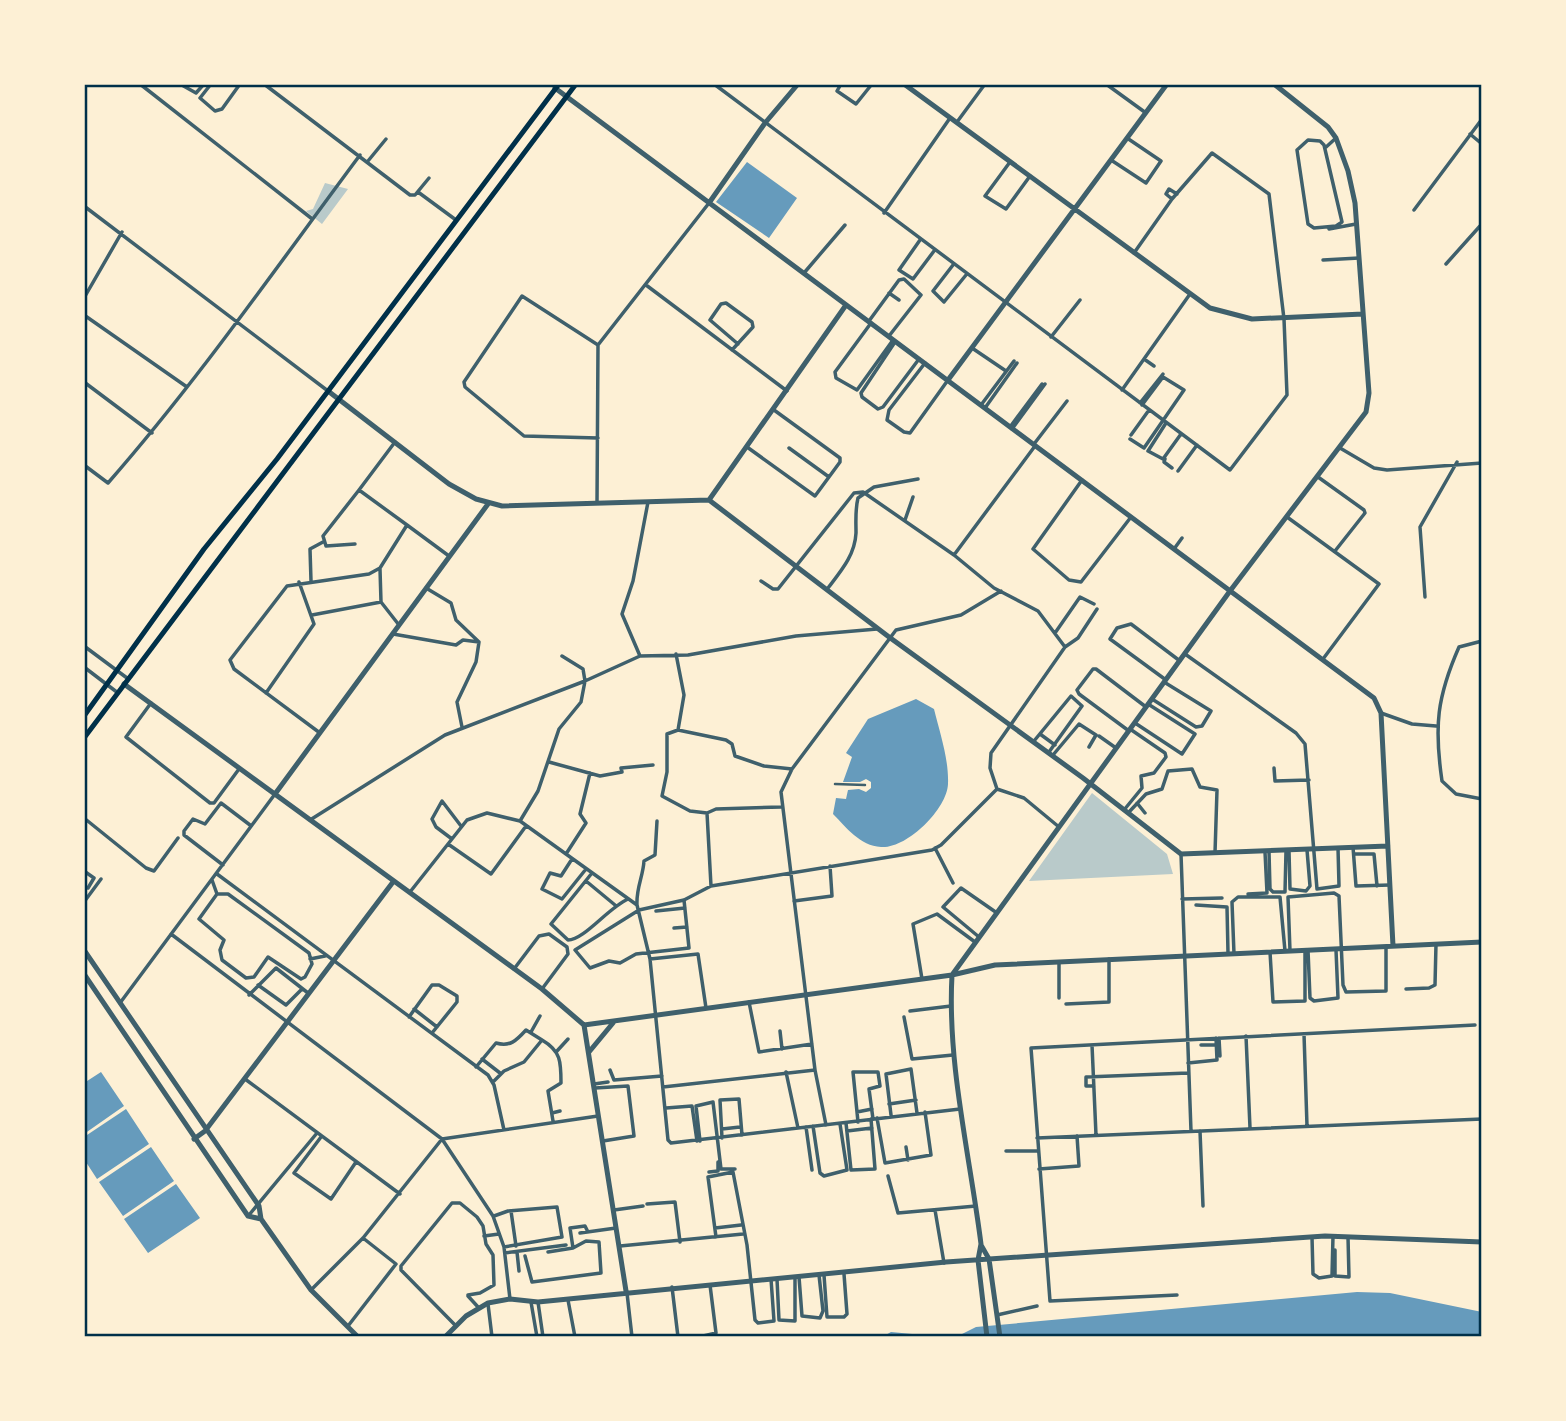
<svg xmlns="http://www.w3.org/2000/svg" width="1566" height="1421" font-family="'Alegreya Sans',sans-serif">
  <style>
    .green { fill: #b9caca }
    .water { fill: #669bbc }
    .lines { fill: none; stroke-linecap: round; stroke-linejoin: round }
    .stream { stroke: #669bbc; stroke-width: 2 }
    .pedestrian { stroke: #3f606c; stroke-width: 2.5 }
    .minor { stroke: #3f606c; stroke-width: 3.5 }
    .tertiary { stroke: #3f606c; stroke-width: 5 }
    .secondary { stroke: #003049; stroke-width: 5 }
    .neatline { fill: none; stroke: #003049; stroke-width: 2.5 }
  </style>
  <rect width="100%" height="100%" fill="#fdf0d5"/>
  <!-- green -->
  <path class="green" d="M325 183 348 189 322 224 306 211 313 209Z
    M1092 793 1167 854 1173 874 1029 881Z"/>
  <!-- water -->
  <path class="water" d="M747 162 797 198 769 238 716 202Z
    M916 699 934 709C940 733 949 760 948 784 947 809 907 849 881 847 860 846 846 827 833 814L836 798 846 799 848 790 859 789 866 792 871 788V782L866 779 860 782H843L852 757 846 753 868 719Z
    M101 1072 124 1106 84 1134V1083Z
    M126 1109 149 1144 97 1179 84 1159V1137Z
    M151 1147 174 1181 123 1216 99 1182Z
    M176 1184 200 1218 148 1253 124 1219Z
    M1357 1292 1390 1293 1482 1312V1337H956L976 1327Z"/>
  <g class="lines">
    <!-- stream -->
    <path class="stream" d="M884 1337 891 1333 933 1337"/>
    <!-- pedestrian -->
    <path class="pedestrian" d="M835 784 865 785"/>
    <!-- minor -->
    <path class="minor" d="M140 84 311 218
      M180 84 196 93 204 84
      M211 84 200 98 215 111 222 109 240 84
      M264 84 410 195H415L429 178
      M714 84 1230 470 1287 395 1284 319 1269 194 1212 153 1172 199 1134 253
      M841 84 837 91 856 104 872 84
      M1106 84 1146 113
      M957 122 985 84
      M1470 134 1482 144
      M1308 140 1320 141 1324 145 1342 222 1336 226 1314 228 1308 224 1297 150Z
      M1325 148 1336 138
      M1111 160 1146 183 1161 161 1127 138
      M368 161 386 139
      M1010 162 985 196 1006 209 1030 176
      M418 192 456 220
      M1172 199 1166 194 1169 189 1177 194
      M84 206 328 391
      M1414 210 1482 119
      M884 213 950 118
      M1329 229 1356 224
      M920 240 899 270 913 279 934 251
      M1323 260 1359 258
      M1446 264 1480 226
      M953 265 933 291 944 302 966 275
      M804 273 845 225
      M646 285 787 391
      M889 293 899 300
      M84 298 122 232
      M84 315 187 387
      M869 321 899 280 904 279 921 295 889 336
      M871 323 835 372 836 378 857 390 893 340
      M1051 337 1080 300
      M895 342 861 393 862 397 878 409 883 407 919 359
      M972 348 1006 371
      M732 350 753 327 752 322 726 303 721 304 710 320 738 344
      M1144 359 1154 366
      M925 363 889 410 887 420 904 432 910 433 948 380
      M84 382 152 433
      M1122 390 1190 294
      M1140 403 1163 374
      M981 405 1014 361
      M985 408 1017 363
      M1166 423 1148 451 1163 459 1181 434
      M1010 427 1042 384
      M1012 429 1045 384
      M1131 435 1149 410
      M598 438 524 436 465 387 464 382 522 296 598 345
      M1130 439 1144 448 1184 390 1163 377 1142 405
      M1034 444 1067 401
      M747 447 815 496 840 462V458L774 410
      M789 448 829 477
      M1340 448 1374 468 1387 470 1482 463
      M1165 459 1164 462 1172 468
      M84 465 108 483C199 379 278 265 360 155
      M1178 471 1197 445
      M1318 477 1364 510 1365 513 1335 551
      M1082 480 1033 549 1069 580 1081 582 1131 517
      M597 503 598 345 709 203
      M1287 517 1379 584 1323 659
      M905 520 913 497
      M407 525 449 556
      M355 544 326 546 323 536 359 490
      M1174 549 1182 538
      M954 555 1035 446
      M380 569 381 602
      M311 581 310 549 323 542
      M426 588 451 603 456 620 479 642 476 662 457 702 462 727
      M828 588C841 571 855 555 856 533 856 520 855 510 858 498L874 487 918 479
      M1425 597 1420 527 1457 462
      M312 615 381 602 399 625
      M1055 633 1080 597 1094 604
      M393 634 456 645 463 640 479 642
      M1482 641 1459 647C1437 697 1434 726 1442 781L1456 794 1482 799
      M84 646 127 678
      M1065 647 1078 638 1097 609
      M676 654 684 695 678 730 726 740 732 744 735 756 764 766 792 769
      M1185 654 1296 733 1305 744 1317 889 1339 886 1338 848
      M640 656 622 614 633 581 648 502
      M84 667 118 693
      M1166 680 1110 639 1117 628 1131 624 1180 661
      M266 693 314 624 299 582
      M1152 699 1196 727 1202 726 1211 711 1164 682
      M151 703 126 737 210 803H214L239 769
      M1381 713 1412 724 1436 726
      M1135 723 1182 754 1195 734 1148 704
      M678 730 667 734V772L662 796 690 811 707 813
      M1129 731 1079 694 1077 690 1093 669H1096L1146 707
      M320 733 234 669 230 660 287 586 369 574 380 568 407 525 359 490 395 442
      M1040 734 1055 745
      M1099 736 1116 748
      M1034 741 1071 696 1082 706 1049 752
      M1053 755 1079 724 1096 735 1089 747
      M549 762 600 776 622 772 621 768 653 765
      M1274 768 1275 781 1309 780
      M997 789 1024 798 1059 827
      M1137 803 1145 813
      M1124 810 1142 788 1141 776 1154 773 1166 757 1165 753 1130 729
      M1129 812 1146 794 1162 789 1168 771 1192 769 1200 787 1217 790 1215 853
      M84 818 146 868 154 871 178 838
      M310 820 445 735 585 681 583 669 562 656
      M520 821 538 791 559 729 581 702 585 681 640 656 688 655 796 636 877 629
      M452 839 436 827 432 819 442 801 461 826
      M448 844 491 874 526 826
      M1353 847 1356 886 1390 885
      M935 848 953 883
      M1289 851 1290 889 1306 891 1310 886 1307 850
      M1269 852 1270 889 1273 892H1285L1286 851
      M566 854 586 823 580 814 590 773
      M1181 854 1191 1131
      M1354 854H1374L1377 886
      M572 859 561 876 550 873 542 889 562 899 586 869
      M223 865 184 835V831L193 819 205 824 221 803 250 825
      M84 871 94 878 88 888 84 887
      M592 873 551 924 568 940C584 940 608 908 628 899
      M217 874 488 1075 494 1085 504 1130
      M212 880 217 894 199 919 224 940 220 950 222 960 246 978 254 977 268 957 301 979 305 977 312 964 309 953 228 894H217
      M586 881 615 905
      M711 886 707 813 716 809 781 807
      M410 892 467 820 487 813 520 821 637 905 650 959 668 1140 671 1143 960 1109
      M1248 894 1267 893 1265 852
      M1182 899 1222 898
      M684 900 689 948 636 954 620 963 609 961 590 968 575 950 639 910 684 900 711 886 932 850 941 845 997 789 990 768 991 753 1065 647 1038 611 994 588 954 555 863 492 854 493 778 589H773L761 581
      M794 901 832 896 830 866
      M84 902 101 879
      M637 905C636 888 643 877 644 861L655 855 657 821
      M1196 905 1227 907 1228 953
      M656 911 685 908
      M674 928 687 927
      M171 934 442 1139 493 1216 504 1247 510 1299
      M979 937 943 907 961 888 997 913
      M1308 950 1310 998 1314 1001 1338 998 1336 950
      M1290 951 1288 897 1334 893 1339 896 1343 985 1346 992 1386 991V947
      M1270 952 1273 1002 1305 1001V950
      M1234 954 1232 902 1238 897H1280L1285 951
      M310 959 325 956
      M650 959 698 954 706 1008
      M1059 962V998
      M514 969 539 936 549 934 567 947 568 954 542 989
      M922 979 913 924 937 914 975 942
      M258 985 286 1005 302 989
      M1406 989 1429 988 1435 985 1436 944
      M249 995 276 968 308 993
      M749 1002 759 1052 812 1044
      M120 1003 275 794
      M1066 1004 1109 1002V959
      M414 1009 437 1027
      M910 1011 951 1006
      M409 1017 432 985H439L457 996V1002L432 1033
      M904 1017 912 1059 953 1055
      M780 1031 782 1049
      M531 1032 540 1016
      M1304 1034 1307 1126
      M1246 1036 1250 1128
      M1219 1038 1220 1056
      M1092 1045 1096 1135
      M1201 1045H1216
      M557 1051 568 1039
      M482 1059 500 1073
      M1188 1063 1217 1060 1216 1038
      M476 1067 496 1043C510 1047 516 1041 526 1030L542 1040
      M610 1070 614 1080 662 1076
      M786 1072 798 1128
      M245 1079 400 1194
      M493 1082 504 1071 524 1062 542 1040C561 1051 561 1062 561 1083L548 1091 553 1121
      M594 1084 608 1082
      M1094 1086H1086V1077L1188 1073
      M663 1087 815 1070
      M595 1088 628 1086 634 1136 603 1141
      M889 1104 916 1100
      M666 1108 692 1106 697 1141
      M857 1112 872 1109
      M552 1113 560 1111
      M891 1115 886 1074 911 1069 917 1113
      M877 1118 885 1163 931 1155 925 1112
      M858 1122 853 1072H878L880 1086 869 1089 873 1119
      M846 1123 851 1170 875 1169 871 1119
      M826 1125 815 1070 781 792 792 769 896 630 961 615 1001 591
      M813 1126 820 1173 824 1176 847 1170 840 1124
      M806 1127 812 1170
      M722 1129 740 1127
      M847 1131 872 1128
      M1200 1131 1203 1206
      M321 1137 294 1173 331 1199 356 1162
      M722 1138 720 1100 739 1099 742 1135
      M1037 1138 1482 1119
      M700 1141 696 1106 713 1102 721 1169H735
      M906 1147 908 1160
      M1006 1151H1038
      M1039 1169 1079 1166 1077 1136
      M709 1172 718 1171V1162
      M888 1176 898 1213 976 1206
      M647 1204 675 1202 680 1242
      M614 1210 643 1206
      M935 1210 944 1263
      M511 1211 516 1246
      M249 1215 317 1133
      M494 1216 508 1211 557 1207 562 1237 504 1247
      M715 1228 741 1225
      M580 1233 616 1228
      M484 1236 499 1234
      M716 1237 708 1177 733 1172 747 1245 755 1320 758 1323 774 1321 771 1279
      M1312 1237 1313 1274 1319 1278 1332 1276 1333 1236
      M620 1246 743 1234
      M1335 1250V1276L1349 1277 1348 1237
      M517 1252 519 1271
      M548 1252 573 1248
      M505 1253 566 1245
      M525 1256 532 1282 601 1273 599 1242 586 1241 573 1248 570 1228 585 1226 588 1232
      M824 1275 827 1317H844L847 1314 844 1274
      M799 1277 802 1316 820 1318 823 1311 819 1275
      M777 1279 779 1320 795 1321V1278
      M672 1287 678 1337
      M311 1290 363 1238 442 1139 598 1116
      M627 1293 632 1337
      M1177 1295 1050 1301 1031 1048 1475 1025
      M468 1296 478 1307
      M568 1300 575 1337
      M531 1302 537 1337
      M538 1302 543 1337
      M488 1304 492 1337
      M997 1315 1037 1306
      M348 1326 396 1264 363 1238
      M456 1326 401 1270V1266L452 1203H460L477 1217 483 1226 486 1244 493 1255 494 1285 480 1293 468 1295
      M699 1337 716 1333 710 1285"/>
    <!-- tertiary -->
    <path class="tertiary" d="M904 84 1210 308 1252 319 1363 314
      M555 88 1374 698 1381 713 1393 946
      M709 203 765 123 798 84
      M948 380 1167 84
      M328 391 449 484 476 499 502 506 709 500 889 637 1083 778 1181 854 1388 846
      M709 500 846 305
      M124 684 542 989 584 1025 626 1291
      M275 794 488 504
      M84 950 259 1206 261 1219 311 1290 358 1337
      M84 974 248 1216 261 1219
      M584 1025 952 975 995 965 1482 942
      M589 1052 613 1023
      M194 1139 205 1131 393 882
      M981 1245 989 1259 1000 1337
      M445 1337 466 1316 488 1303 510 1299 538 1302 946 1262 1325 1236 1482 1242
      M987 1337 978 1260 981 1244C970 1156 947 1064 952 975L1230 591 1366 412 1369 393 1355 203 1348 171 1336 138 1328 127 1274 84"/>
    <!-- secondary -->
    <path class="secondary" d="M84 716 204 549 277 459 559 84
      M84 738 576 84"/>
  </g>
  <!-- border -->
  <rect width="1566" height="1421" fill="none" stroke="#fdf0d5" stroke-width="172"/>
  <rect x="86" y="86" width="1394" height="1249" class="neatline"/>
</svg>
